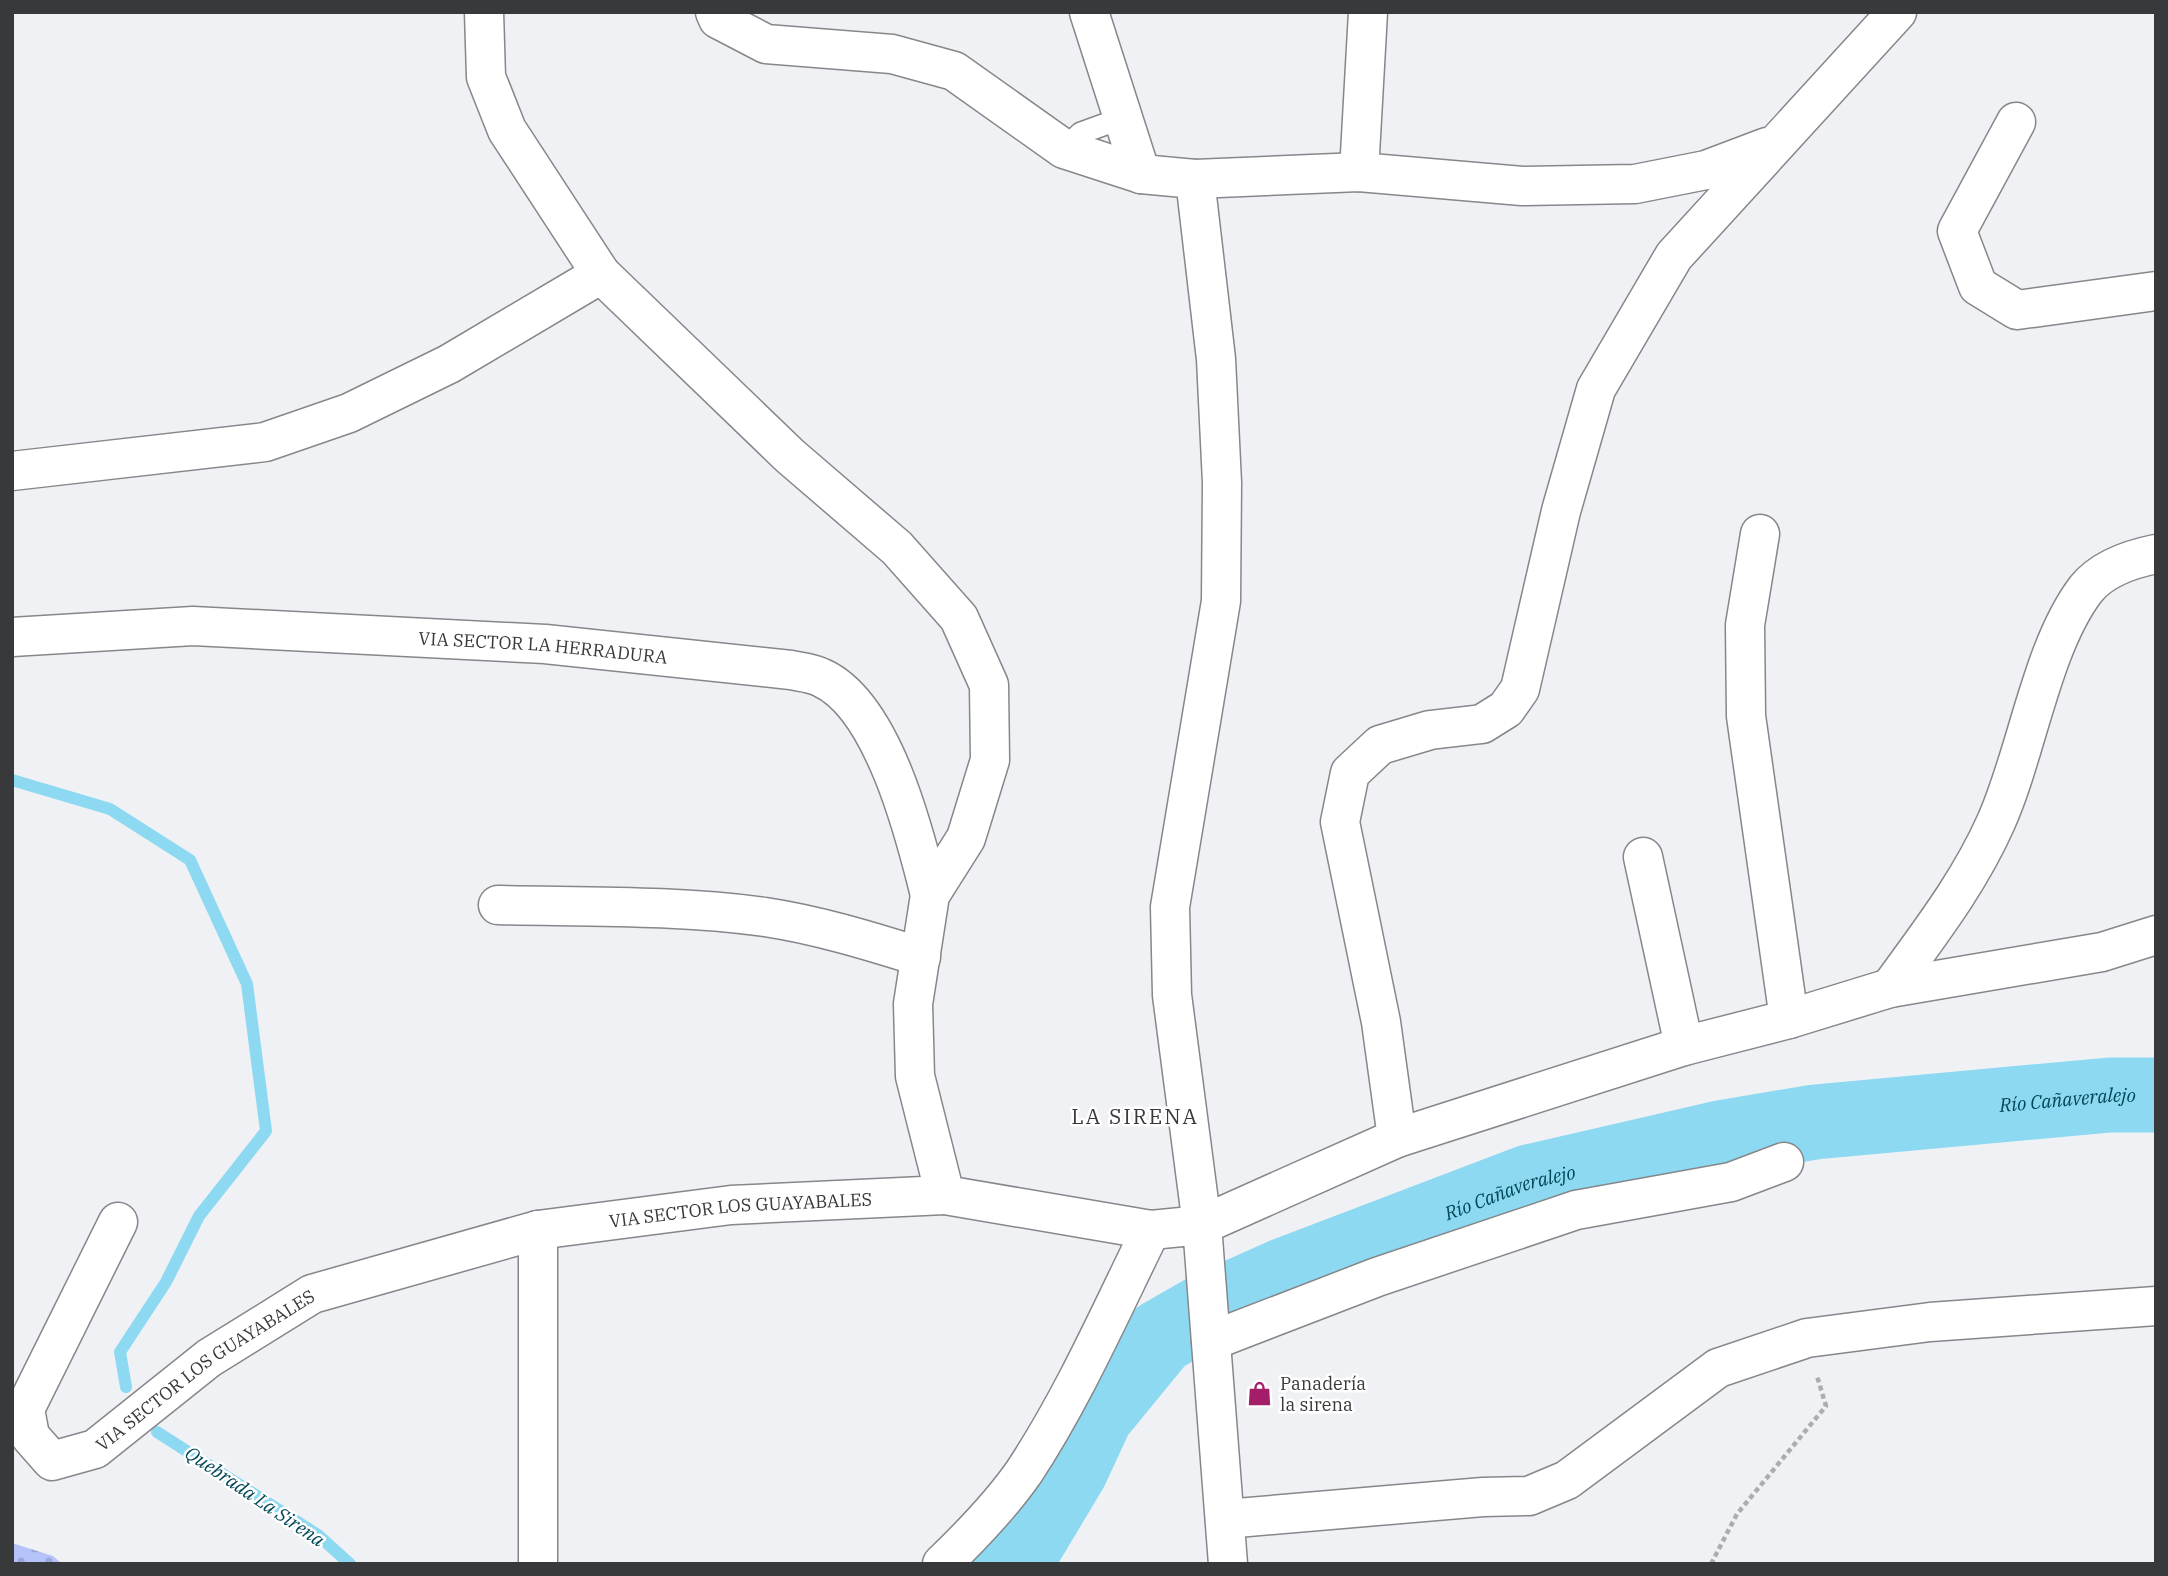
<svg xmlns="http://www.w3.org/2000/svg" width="2168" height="1576" font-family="'IBM Plex Serif',serif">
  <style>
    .cemetery { fill: url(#cemetery-stones) }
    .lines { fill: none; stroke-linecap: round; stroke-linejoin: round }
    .stream { stroke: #8dd9f2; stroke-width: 12 }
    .river { stroke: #8dd9f2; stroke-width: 75 }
    .service-casing { stroke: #86878a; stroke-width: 24 }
    .minor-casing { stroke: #86878a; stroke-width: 41 }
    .tertiary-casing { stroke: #86878a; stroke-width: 41 }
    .path { stroke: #acadaf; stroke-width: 4.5; stroke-dasharray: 5 3.5; stroke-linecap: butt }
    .service { stroke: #fff; stroke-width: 21 }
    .minor { stroke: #fff; stroke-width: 38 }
    .tertiary { stroke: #fff; stroke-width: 38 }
    .labels { text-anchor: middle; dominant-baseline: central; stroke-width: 5; stroke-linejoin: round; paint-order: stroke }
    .street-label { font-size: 18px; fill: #38393a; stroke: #fff }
    .poi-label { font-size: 18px; fill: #38393a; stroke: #fff; text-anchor: start }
    .water-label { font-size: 19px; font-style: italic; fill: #004758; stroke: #fff }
    .quarter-label { font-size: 21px; letter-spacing: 2px; fill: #38393a; stroke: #fff }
  </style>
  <defs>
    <pattern id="cemetery-stones" width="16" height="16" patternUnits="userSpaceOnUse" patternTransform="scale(1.75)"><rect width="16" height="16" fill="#b5c3fa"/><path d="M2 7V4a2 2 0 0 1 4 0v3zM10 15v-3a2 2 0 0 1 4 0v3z" fill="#9ca8d7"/></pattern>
  </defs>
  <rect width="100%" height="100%" fill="#f0f1f5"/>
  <!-- cemetery -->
  <path class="cemetery" d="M12 1543 53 1556 62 1564H12Z"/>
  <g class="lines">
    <!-- stream -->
    <path class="stream" d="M12 780 110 809 190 860 247 984 266 1131 199 1216 166 1282 120 1352 126 1387
      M157 1432 318 1535 350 1564"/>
    <!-- river -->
    <path class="river" id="s1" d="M1006 1564 1025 1546 1071 1469 1096 1415 1160 1337 1209 1309 1285 1275 1529 1182 1720 1138 1815 1122 2110 1095H2156"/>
    <defs>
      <path id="service" d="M1064 149 1081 133 1125 117"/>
      <g id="minor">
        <path d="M1089 12 1141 174"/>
        <path d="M2016 122 1957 231 1978 286 2017 310 2156 291"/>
        <path d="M1359 172 1368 12"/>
        <path d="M1195 179 1216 359 1222 483 1221 601 1170 907 1172 995 1202 1225"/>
        <path d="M12 471 265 442 349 413 449 364 601 274"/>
        <path d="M1760 534 1745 625 1746 716 1789 1019"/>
        <path id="s2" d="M12 637 193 626 545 644 791 670C800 672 813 673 822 678 883 706 915 834 930 895"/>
        <path d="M1643 857 1684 1046"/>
        <path d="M498 905C587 907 677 905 765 917 818 925 870 941 921 957"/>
        <path d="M1890 988C1929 934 1969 883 1996 822 2027 753 2041 648 2086 589 2103 568 2131 559 2156 554"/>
        <path d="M1397 1138 1684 1046 1789 1019 1890 988 2102 952 2156 935"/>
        <path id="s3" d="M118 1222 25 1409 30 1436 52 1461 95 1449 209 1358 312 1294 538 1230 731 1205 945 1195"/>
        <path d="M538 1230V1564"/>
        <path d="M1211 1341 1377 1277 1576 1210 1731 1182 1784 1162"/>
        <path d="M1225 1519 1483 1497 1529 1496 1567 1480 1718 1368 1807 1338 1930 1322 2156 1306"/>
        <path d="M942 1564C971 1536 1001 1505 1024 1472 1074 1396 1111 1311 1151 1230"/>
      </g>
      <path id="tertiary" d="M484 12 486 77 507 130 601 274 790 456 897 548 959 618 989 685 990 760 966 838 930 895 913 1004 915 1076 945 1195 1151 1230 1202 1225 1397 1138 1381 1022 1340 822 1350 773 1380 745 1430 730 1482 724 1506 709 1520 689 1561 511 1596 389 1674 256 1897 12
        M715 12 718 19 766 44 892 54 954 71 1064 149 1141 174 1195 179 1359 172 1522 186 1635 184 1706 170 1767 147
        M1202 1225 1228 1564"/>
    </defs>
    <!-- service casing -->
    <use href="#service" class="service-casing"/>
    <!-- minor casing -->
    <use href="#minor" class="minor-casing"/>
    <!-- tertiary casing -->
    <use href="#tertiary" class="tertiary-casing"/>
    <!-- path -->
    <path class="path" d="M1711 1564 1737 1514 1826 1406 1817 1376"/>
    <!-- service -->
    <use href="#service" class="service"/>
    <!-- minor -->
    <use href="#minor" class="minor"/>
    <!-- tertiary -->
    <use href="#tertiary" class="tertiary"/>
  </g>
  <!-- icons -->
  <defs>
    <symbol id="shop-bare" viewBox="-9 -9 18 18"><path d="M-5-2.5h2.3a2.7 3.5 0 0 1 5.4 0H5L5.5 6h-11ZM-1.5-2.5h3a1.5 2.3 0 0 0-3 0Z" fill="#a41d68" stroke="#fff" stroke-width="2.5" paint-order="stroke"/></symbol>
  </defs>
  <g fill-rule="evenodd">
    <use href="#shop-bare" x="1242" y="1376" width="35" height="35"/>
  </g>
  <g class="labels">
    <!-- street labels -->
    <g class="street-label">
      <text stroke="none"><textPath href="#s2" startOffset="532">VIA SECTOR LA HERRADURA</textPath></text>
      <text stroke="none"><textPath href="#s3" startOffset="1020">VIA SECTOR LOS GUAYABALES</textPath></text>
      <text stroke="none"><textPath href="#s3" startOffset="450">VIA SECTOR LOS GUAYABALES</textPath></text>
    </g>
    <!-- poi labels -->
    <g class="poi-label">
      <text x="1280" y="1383">Panadería<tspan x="1280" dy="21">la sirena</tspan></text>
    </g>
    <!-- water labels -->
    <g class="water-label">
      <text stroke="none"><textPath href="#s1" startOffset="1223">Río Cañaveralejo</textPath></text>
      <text stroke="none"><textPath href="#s1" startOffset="656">Río Cañaveralejo</textPath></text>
      <text transform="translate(255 1496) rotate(34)">Quebrada La Sirena</text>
    </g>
    <!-- quarter labels -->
    <g class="quarter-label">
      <text x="1135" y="1116">LA SIRENA</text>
    </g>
  </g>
  <!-- border -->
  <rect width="2168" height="1576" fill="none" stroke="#38393a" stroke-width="28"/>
</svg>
